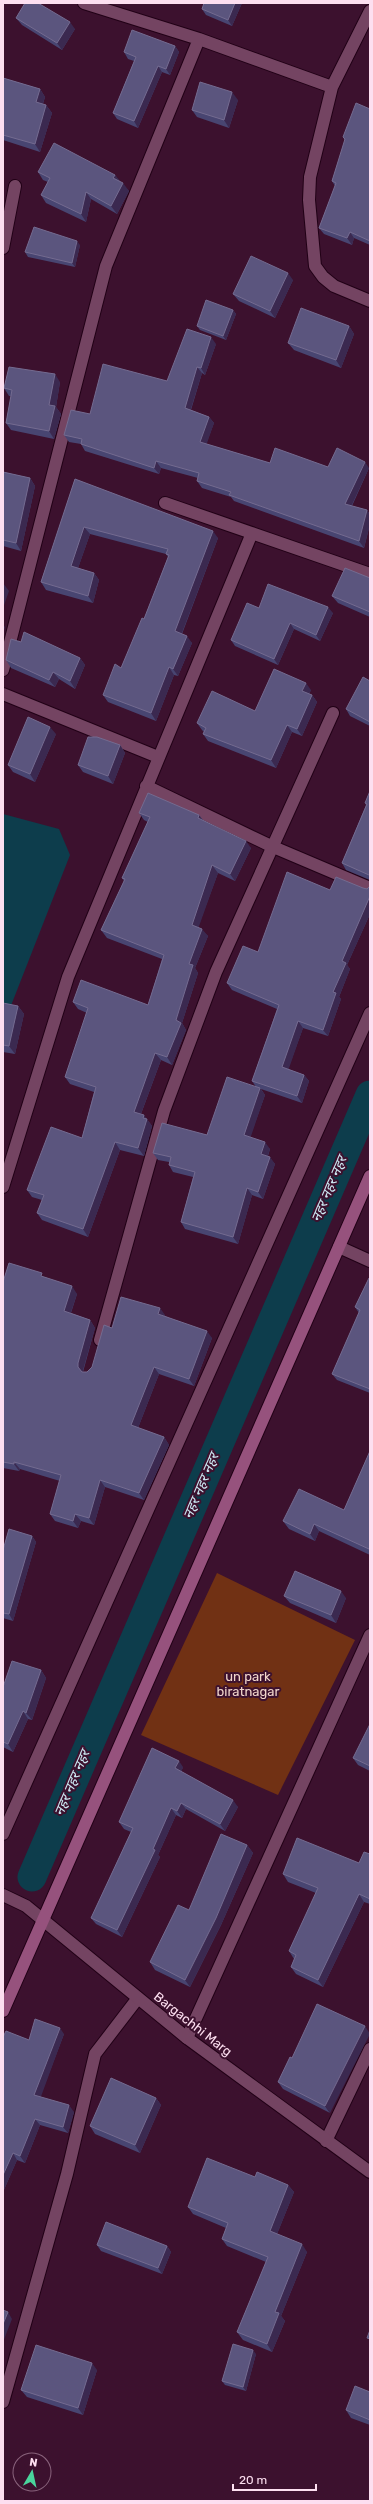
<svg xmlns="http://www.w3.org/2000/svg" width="373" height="2504" font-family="Rubik,'Noto Sans Devanagari',sans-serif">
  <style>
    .green { fill: #713114 }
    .water { fill: #0d3d4c }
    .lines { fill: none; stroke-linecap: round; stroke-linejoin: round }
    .canal { stroke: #0d3d4c; stroke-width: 29 }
    .minor-casing { stroke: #210016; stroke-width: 14 }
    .tertiary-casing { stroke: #210016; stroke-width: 14 }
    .secondary-casing { stroke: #210016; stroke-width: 14 }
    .minor { stroke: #744462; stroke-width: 12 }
    .tertiary { stroke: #744462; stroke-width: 12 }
    .secondary { stroke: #96527d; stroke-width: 12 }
    .wall { fill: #484571 }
    .shaded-wall { fill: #3b2950 }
    .building { fill: #5b557e; stroke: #746b90 }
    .labels { text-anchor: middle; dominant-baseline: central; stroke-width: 4; stroke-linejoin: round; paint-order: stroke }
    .park-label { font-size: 13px; fill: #f2d7cc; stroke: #3c112e }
    .street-label { font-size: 13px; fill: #fddff0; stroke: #3c112e }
    .water-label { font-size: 14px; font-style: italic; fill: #cce9f3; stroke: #3c112e }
  </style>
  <rect width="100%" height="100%" fill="#3c112e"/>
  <!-- green -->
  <path class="green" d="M217 1573 355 1640 278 1795 141 1735Z"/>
  <!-- water -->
  <path class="water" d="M3 814 59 829 70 855 3 1026Z"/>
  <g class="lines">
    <!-- canal -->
    <path class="canal" d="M32 1877 370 1095"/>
    <defs>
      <path id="minor" d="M370 11 332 87 310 177 309 200 315 266 323 277 334 286 370 301
        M199 39 332 87
        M3 248 15 186
        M165 503 370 574
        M3 670 106 266 199 39 84 3
        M3 694 158 757
        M146 786 271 846 370 888
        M3 1187 68 977 252 533
        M339 1247 370 1261
        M100 1340 164 1111 216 972 333 713
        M3 1834 370 1013
        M187 2038 370 1635
        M326 2141 370 2049
        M3 2402 67 2174 95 2054 138 1998"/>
      <path id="tertiary" d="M3 1895 26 1906 187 2038 370 2172"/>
      <path id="secondary" d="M3 2011 370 1176"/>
    </defs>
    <!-- minor casing -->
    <use href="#minor" class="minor-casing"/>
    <!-- tertiary casing -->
    <use href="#tertiary" class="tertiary-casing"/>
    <!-- secondary casing -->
    <use href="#secondary" class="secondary-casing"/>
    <!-- minor -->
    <use href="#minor" class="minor"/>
    <!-- tertiary -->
    <use href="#tertiary" class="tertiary"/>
    <!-- secondary -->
    <use href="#secondary" class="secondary"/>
  </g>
  <!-- wall -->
  <path class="wall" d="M242 3 232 26 206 15 202 9Z
    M16 18 75 29 62 50 22 25Z
    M175 46 179 52 170 75 162 72 138 128 117 119 113 113 134 61 128 59 124 52Z
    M3 78 40 89 45 97 43 104 46 105 52 113 40 152 3 140Z
    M238 100 229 128 197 117 192 110Z
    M370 109V245L354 238 352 245 324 234 319 228 335 186 332 181 345 141 343 137Z
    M38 172 115 175 120 182 129 191 117 214 91 199 86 222 46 203 41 195 48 182 43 180Z
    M80 245 75 267 28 257 25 252Z
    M293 280 275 318 239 301 233 294Z
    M233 310 236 314 226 340 200 330 197 326Z
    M349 326 354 334 341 368 294 350 288 343Z
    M216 344 205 375 202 373 191 410 209 417 214 423 206 444 270 463 328 467 369 468 352 506 367 510 370 515V524L364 548 234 501 231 497 202 488 197 481 198 478 161 468 159 474 85 451 81 444 69 442 64 435 90 414 167 381Z
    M60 382 56 407 61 414 54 439 11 430 6 423 11 396H9L4 388Z
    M3 472 30 478 35 486 21 551 3 546Z
    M75 479 218 538 182 634 192 643 178 676 174 675 156 721 108 702 103 695 121 668 144 619 168 557 166 554 90 534 78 568 94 573 99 580 93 603 46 590 41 582Z
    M370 578V617L338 603 332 596Z
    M259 608 333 613 320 641 294 629 278 665 235 646 231 640Z
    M80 658 85 665 75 689 59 679 55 687 11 668 6 660Z
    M370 681V726L350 716 346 709Z
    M311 690 309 694 312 695 317 702 302 736 292 732 276 768 208 741 203 734 204 732 202 730 197 723 255 711Z
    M56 734 35 782 13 772 8 765Z
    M120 745 125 753 113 784 83 772 78 765Z
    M370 791V880L346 870 342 863 366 805 365 803Z
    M139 813 199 815 203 820 251 848 235 881 218 873 198 927 208 936 195 968 198 973 182 1023 186 1030 172 1065 161 1060 141 1114 149 1122 152 1126 144 1156 120 1150 88 1237 42 1220 37 1213 42 1200 32 1197 27 1190 82 1138 94 1092 70 1084 65 1077 87 1013 78 1009 73 1002 148 1005 162 959 107 938 101 930 124 881 122 878 148 822 144 820Z
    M370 886V914L347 965 350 969 339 997 341 999 328 1036 303 1028 288 1069 304 1075 309 1081 302 1103 261 1089 265 1095 250 1137 270 1149 268 1156 275 1164 263 1199 252 1195 238 1244 185 1229 181 1222 193 1177 173 1172 169 1165V1162L158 1160 153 1153 207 1135 256 1087 252 1081 277 1009 232 990 227 983 258 952 330 890 363 888 367 889Z
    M3 1003 18 1006 24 1014 15 1054 3 1052Z
    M45 1277 77 1294 71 1313 90 1320 95 1328 83 1372H87L92 1367 112 1328 165 1315V1316L212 1338 194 1386 159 1374 138 1428 164 1437 169 1445 144 1500 105 1487 94 1525 81 1521 78 1528 55 1521 50 1514 60 1481 20 1469 19 1471 3 1468V1282Z
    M370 1278V1393L337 1380 332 1374 359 1313 355 1307Z
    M370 1451V1555L319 1531 315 1541 289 1529 283 1521 344 1510Z
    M32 1536 36 1542 13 1621 3 1618V1550Z
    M284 1596 346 1598 336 1623 290 1603Z
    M41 1670 46 1678 32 1720 28 1719 13 1752 3 1747V1687Z
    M370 1724V1771L358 1765 353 1758Z
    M183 1767 181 1772 238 1807 225 1831 186 1809 182 1818 176 1815 158 1855 160 1857 122 1937 96 1924 91 1918 131 1832 124 1829 119 1822Z
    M247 1845 253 1853 221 1925 190 1987 155 1970 150 1962 189 1910Z
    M370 1854V1904L364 1902 323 1987 296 1974 291 1967 294 1959 289 1951 316 1893 288 1882 283 1874 359 1863Z
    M64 2034 40 2097 74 2112 68 2133 40 2125 25 2163 17 2160 3 2192V2037L29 2040Z
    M292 2058 330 2113 283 2089 278 2082Z
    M156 2098 161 2105 140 2153 95 2134 90 2126Z
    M255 2177 288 2185 294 2192 277 2234 307 2252 281 2316 285 2321 272 2352 243 2340 237 2332 266 2262 227 2246 222 2239 226 2228 193 2214 188 2207Z
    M97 2245 167 2246 171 2252 162 2274 101 2251Z
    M256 2354 246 2391 225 2385 222 2381Z
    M97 2370 83 2415 27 2397 21 2390Z
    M370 2392V2425L351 2418 346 2410Z"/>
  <!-- shaded-wall -->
  <path class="shaded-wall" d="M235 3H242L232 26 228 20Z
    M70 22 75 29 62 50 57 43Z
    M175 46 179 52 170 75 166 69Z
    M158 66 162 72 138 128 134 121Z
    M40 89 45 97 41 109 36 102Z
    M232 92 238 100 229 128 224 120Z
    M46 105 52 113 40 152 35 144Z
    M115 175 121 182 113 178Z
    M123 183 129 191 117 214 111 206Z
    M86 192 91 199 86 222 81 214Z
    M350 232 354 238 352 245 347 238Z
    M77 241 80 245 75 267 72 263Z
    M288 273 293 280 275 318 270 311Z
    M233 310 236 314 226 340 223 336Z
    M349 326 354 334 341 368 336 360Z
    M211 337 216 344 205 375 201 368Z
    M197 367 202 373 189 415 185 408Z
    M55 374 60 382 56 407 61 414 54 439 49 431V405Z
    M209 417 214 423 205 449 200 442Z
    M156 461 161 468 159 474 154 468Z
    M365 462 369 468 349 511 345 504Z
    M30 478 35 486 21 551 16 543Z
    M367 510 370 515V524L364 548 359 541Z
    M84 527 90 534 76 574 71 566Z
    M213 531 218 538 180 638 175 631Z
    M94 573 99 580 93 603 88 596Z
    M3 583 9 591 3 608Z
    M328 607 333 613 320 641 316 635Z
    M290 623 294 629 278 665 274 659Z
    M3 625 5 627 3 635Z
    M187 636 192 643 178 676 173 669Z
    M80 658 85 665 75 689 70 681Z
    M169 667 174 675 156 721 151 713Z
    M53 672 59 679 55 687 49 680Z
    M306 683 311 690 307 698 302 691Z
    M312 695 317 702 302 736 297 729Z
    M287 725 292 732 276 768 271 760Z
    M50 727 56 734 35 782 30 774Z
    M120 745 125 753 113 784 108 776Z
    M199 815 204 822 198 818Z
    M246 841 251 848 235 881 230 874Z
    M212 865 218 873 197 932 192 925Z
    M370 896V914L347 965 350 969 339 997 341 999 328 1036 323 1030 342 961Z
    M202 929 208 936 195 968 198 973 182 1023 186 1030 172 1065 167 1057 189 964Z
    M18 1006 24 1014 15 1054 9 1046Z
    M298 1021 303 1028 287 1074 282 1067Z
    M155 1053 161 1060 139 1119 134 1112Z
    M304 1075 309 1081 302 1103 297 1096Z
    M260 1088 265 1095 249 1142 244 1135Z
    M144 1115 152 1126 144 1156 138 1148Z
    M115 1142 120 1150 88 1237 83 1229Z
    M265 1142 270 1149 266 1161 261 1154Z
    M270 1157 275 1164 263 1199 258 1192Z
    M247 1188 252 1195 238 1244 233 1237Z
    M72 1286 77 1294 69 1318 64 1311Z
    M160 1308 165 1315 163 1321 158 1314Z
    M90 1320 95 1328 83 1370V1374L78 1367V1363Z
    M207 1331 212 1338 194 1386 189 1379Z
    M154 1367 159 1374 136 1433 131 1425Z
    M164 1437 169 1445 144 1500 139 1493Z
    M14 1462 20 1469 19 1471 14 1464Z
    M100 1480 105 1487 94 1525 89 1518Z
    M75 1514 81 1521 78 1528 73 1521Z
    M314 1524 319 1531 315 1541 310 1534Z
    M32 1536 36 1542 13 1621 9 1614Z
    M341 1591 346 1598 336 1623 331 1615Z
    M41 1670 46 1678 32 1720 26 1713Z
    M23 1711 28 1719 13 1752 8 1744Z
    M179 1761 183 1767 180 1775 175 1768Z
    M233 1800 238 1807 225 1831 220 1824Z
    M181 1803 186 1809 182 1818 177 1811Z
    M171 1808 176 1815 158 1855 160 1857 122 1937 117 1930Z
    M247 1845 253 1853 221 1925 190 1987 185 1980Z
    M359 1894 364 1902 323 1987 318 1980Z
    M365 2026 370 2034 330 2113 325 2106Z
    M60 2028 64 2034 39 2102 34 2095Z
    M156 2098 161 2105 140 2153 135 2145Z
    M69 2105 74 2112 68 2133 63 2127Z
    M35 2119 40 2125 25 2163 20 2156Z
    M13 2153 17 2160 3 2192V2175Z
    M288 2185 294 2192 275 2239 270 2231Z
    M302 2244 307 2252 281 2316 285 2321 272 2352 267 2344 275 2312Z
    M167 2246 171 2252 162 2274 158 2268Z
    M8 2312 12 2319 3 2342V2324Z
    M253 2350 256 2354 246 2391 243 2387Z
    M92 2363 97 2370 83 2415 78 2408Z"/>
  <!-- building -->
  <path class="building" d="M25 3H38L70 22 57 43 16 18Z
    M204 3H235L228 20 202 9Z
    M132 30 175 46 166 69 158 66 134 121 113 113 136 57 124 52Z
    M3 78 40 89 36 102 46 105 35 144 3 135Z
    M200 82 232 92 224 120 192 110Z
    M356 103 370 109V241L350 232 347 238 319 228 336 183 332 181 345 139 343 137Z
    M54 143 115 175 113 178 123 183 111 206 86 192 81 214 41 195 50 178 38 172Z
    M34 227 77 241 72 263 25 252Z
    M251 256 288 273 270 311 233 294Z
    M206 300 233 310 223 336 197 326Z
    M301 308 349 326 336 360 288 343Z
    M187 329 211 337 201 368 197 367 185 408 209 417 200 442 270 463 275 448 328 467 337 448 365 462 345 504 367 510 359 541 229 495 231 492 197 481 199 473 156 461 154 468 81 444 82 439 64 435 71 410 90 414 103 364 167 381Z
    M9 367 55 374 49 405 55 406 49 431 6 423 12 390 4 388Z
    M3 472 30 478 16 543 3 540Z
    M75 479 213 531 175 631 187 636 173 669 169 667 151 713 103 695 115 664 121 668 142 618 144 619 169 555 166 554 168 549 84 527 71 566 94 573 88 596 41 582Z
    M345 568 370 578V612L332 596Z
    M268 584 328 607 316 635 290 623 274 659 231 640 247 603 259 608Z
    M24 632 80 658 70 681 53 672 49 680 6 660 11 639 21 642Z
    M274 669 306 683 302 691 312 695 297 729 287 725 271 760 203 734 206 728 197 723 212 691 255 711Z
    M363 677 370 681V722L346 709Z
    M28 717 50 727 30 774 8 765Z
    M88 737H97L120 745 108 776 78 765Z
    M370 791V876L369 875 342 863 367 804 365 803Z
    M148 793 199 815 198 818 246 841 230 874 212 865 192 925 202 929 189 964 193 965 176 1020 181 1023 167 1057 155 1053 134 1112 144 1115 143 1118 147 1119 138 1148 115 1142 83 1229 37 1213 44 1195 27 1190 51 1127 82 1138 96 1087 65 1077 88 1008 73 1002 81 980 148 1005 164 955 101 930 125 879 122 878 150 817 139 813Z
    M287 872 330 890 336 877 363 888 367 889 370 886V896L342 961 346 963 333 992 336 993 323 1030 298 1021 282 1067 304 1075 297 1096 252 1081 279 1005 227 983 243 946 258 952Z
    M3 1003 18 1006 9 1046 3 1045Z
    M227 1077 260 1088 244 1135 265 1142 261 1154 270 1157 258 1192 247 1188 233 1237 181 1222 195 1172 169 1165 171 1157 153 1153 162 1123 207 1135Z
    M9 1263 42 1273 41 1276 72 1286 64 1311 90 1320 78 1363V1367L82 1372H87L92 1367 104 1325 112 1328 121 1297 160 1308 158 1314 207 1331 189 1379 154 1367 131 1425 164 1437 139 1493 100 1480 89 1518 75 1514 73 1521 50 1514 61 1475 14 1462V1464L3 1462V1282Z
    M369 1278H370V1389L332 1374 360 1310 355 1307Z
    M370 1451V1546L369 1549 314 1524 310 1534 283 1521 299 1489 344 1510Z
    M9 1529 32 1536 9 1614 3 1613V1550Z
    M295 1571 341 1591 331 1615 284 1596Z
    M12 1661 41 1670 26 1713 23 1711 8 1744 3 1742V1687Z
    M370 1724V1766L353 1758Z
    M152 1748 179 1761 175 1768 233 1800 220 1824 181 1803 177 1811 171 1808 153 1849 155 1850 117 1930 91 1918 133 1828 119 1822Z
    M221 1834 247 1845 216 1918 185 1980 150 1962 178 1905 189 1910Z
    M297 1838 359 1863 364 1852 370 1854V1899L359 1894 318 1980 291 1967 296 1955 289 1951 318 1888 283 1874Z
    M317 2004 365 2026 325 2106 278 2082 290 2057 292 2058Z
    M35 2019 60 2028 34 2095 69 2105 63 2127 35 2119 20 2156 13 2153 3 2175V2037L6 2031 29 2040Z
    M111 2078 156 2098 135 2145 90 2126Z
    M207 2158 255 2177 257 2172 288 2185 270 2231 302 2244 275 2312 279 2313 267 2344 237 2332 268 2257 222 2239 228 2223 188 2207Z
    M106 2222 167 2246 158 2268 97 2245Z
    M3 2310 8 2312 3 2324Z
    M370 2330V2339L367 2338Z
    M233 2344 253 2350 243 2387 222 2381Z
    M36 2345 92 2363 78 2408 21 2390Z
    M355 2386 370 2392V2420L346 2410Z"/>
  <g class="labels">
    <!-- park labels -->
    <g class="park-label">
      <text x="248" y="1676">un park<tspan x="248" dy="15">biratnagar</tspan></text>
    </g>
    <!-- street labels -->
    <g class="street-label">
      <text transform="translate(193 2024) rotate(38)">Bargachhi Marg</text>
    </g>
    <!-- water labels -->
    <g class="water-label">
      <text transform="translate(329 1189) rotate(-67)">नहर नहर नहर</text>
      <text transform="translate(201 1486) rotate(-67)">नहर नहर नहर</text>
      <text transform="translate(72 1783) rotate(-67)">नहर नहर नहर</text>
    </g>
  </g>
  <!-- border -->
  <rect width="373" height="2504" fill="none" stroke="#fddff0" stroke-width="8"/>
  <!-- north arrow -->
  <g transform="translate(32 2472) rotate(9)"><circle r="19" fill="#3c112e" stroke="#89637c"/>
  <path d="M0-3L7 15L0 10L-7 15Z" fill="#4ad49c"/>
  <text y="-6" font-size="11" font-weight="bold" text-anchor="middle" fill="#fddff0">N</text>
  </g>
  <!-- scale -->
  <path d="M233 2484v6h83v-6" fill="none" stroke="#fddff0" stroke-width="2"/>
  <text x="239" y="2484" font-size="12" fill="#fddff0" stroke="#3c112e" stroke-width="3" paint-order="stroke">20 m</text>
</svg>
